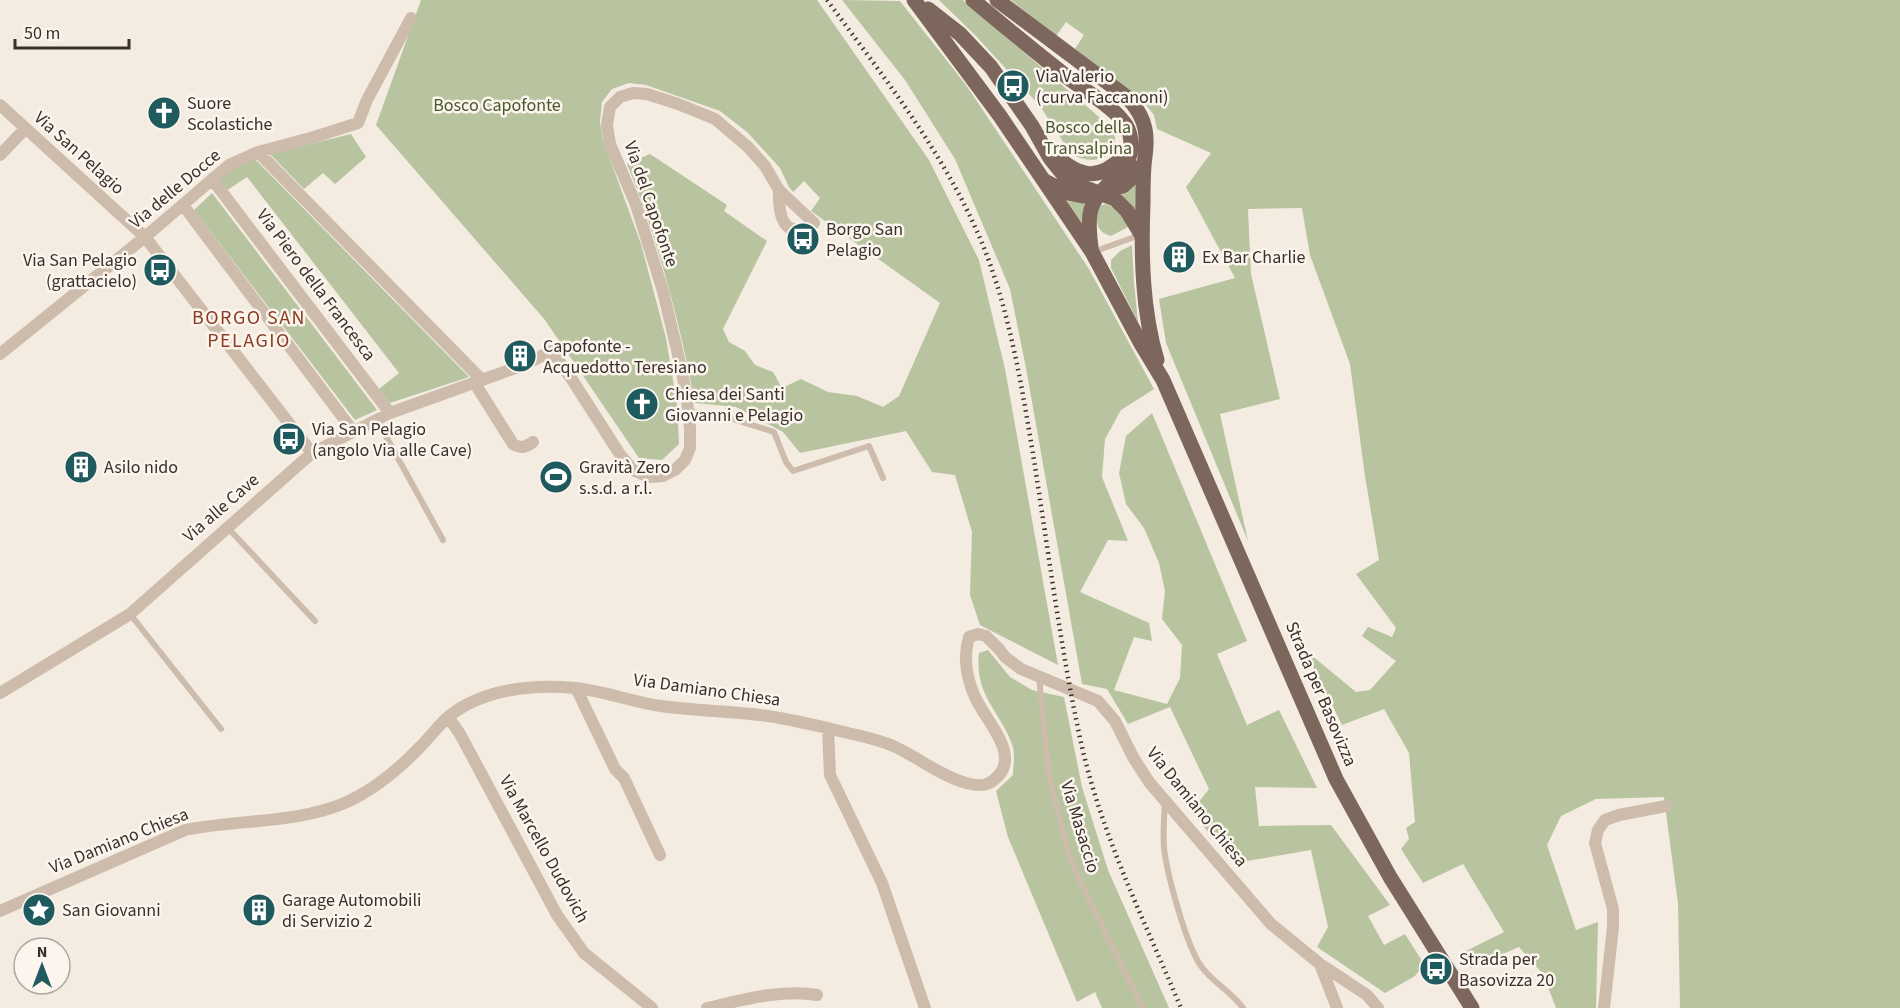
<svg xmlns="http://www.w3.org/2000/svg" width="1900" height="1008" font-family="'Source Sans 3',sans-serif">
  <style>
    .green { fill: #b8c4a0 }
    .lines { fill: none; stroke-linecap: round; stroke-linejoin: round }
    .service { stroke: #cdbbac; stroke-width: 6 }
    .minor { stroke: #cdbbac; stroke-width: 12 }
    .primary { stroke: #7d675c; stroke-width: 15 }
    .rail { stroke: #3b302b; stroke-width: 4.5; stroke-dasharray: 1.5 4.5; stroke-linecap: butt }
    .labels { text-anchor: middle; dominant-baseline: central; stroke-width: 5; stroke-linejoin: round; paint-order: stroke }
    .poi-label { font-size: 18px; fill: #3b302b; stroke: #fbf5ee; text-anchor: start }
    .park-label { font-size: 18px; fill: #4a5a2e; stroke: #fbf5ee }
    .street-label { font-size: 18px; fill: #3b302b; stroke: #fbf5ee }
    .neighbourhood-label { font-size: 20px; letter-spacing: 1.5px; fill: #8c3b22; stroke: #fbf5ee }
  </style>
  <rect width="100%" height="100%" fill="#f4ebe1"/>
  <!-- green -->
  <path class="green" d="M421 0H817L929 160 979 260 1005 369 1058 665 980 625 970 595 972 532 955 475 932 472 906 431 800 453 783 432 736 407 695 403C679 319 659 243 627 164L650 154 727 205 724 211 767 241 723 329 729 342 745 351 755 365 773 372 782 388 801 379 828 392 857 396 883 407 899 396 940 303 811 211 820 198 804 181 793 192 789 187 780 168 747 132 720 111 646 85 629 83 612 89 602 102 600 122 603 140 641 244 666 338 677 404 679 444 662 460 639 458 545 320 376 125Z
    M842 0 900 1 966 85 1089 269 1154 389 1121 410 1105 439 1102 477 1128 541 1108 540 1080 592 1149 623 1152 641 1134 637 1114 690 1167 704 1180 678 1182 645 1162 619 1165 591 1159 563 1144 528 1126 504 1119 473 1126 436 1152 413 1247 641 1217 654 1247 725 1279 710 1317 788 1255 787 1259 826 1331 825 1390 905 1368 916 1384 945 1405 934 1424 964 1415 976 1385 993 1317 947 1328 927 1311 850 1235 863 1191 812 1209 789 1170 707 1128 724 1107 689 1082 684 1026 368 1010 289 955 159 905 80Z
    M939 0H963L1113 129C1123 158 1093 167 1071 154L1040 106 975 35Z
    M1011 0H1900V1008H1680L1678 904 1664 797 1596 799 1561 816 1547 845 1576 930 1598 922 1596 1008H1556L1543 974 1519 947 1471 968 1460 954 1504 932 1463 864 1423 883 1401 849 1409 839 1406 828 1415 822 1409 753 1384 709 1342 725 1305 650 1356 692 1370 690 1396 661 1362 636 1368 627 1392 637 1396 628 1356 574 1379 560 1365 476 1350 364 1310 255 1302 208 1248 209 1251 274 1280 399 1220 414 1248 541 1166 343 1159 299 1235 278 1186 187 1211 153 1157 129 1154 115 1143 101 1075 49 1084 35 1066 22 1056 36Z
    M351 134 366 157 335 184 323 173 304 189 270 154Z
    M255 159 469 377 390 403 379 389 399 373 247 177 226 191 218 180 233 169Z
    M1139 180 1138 213 1121 195 1132 188Z
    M212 193 377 410 355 420 194 210Z
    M1061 201 1085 202 1082 227Z
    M1105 204C1118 207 1122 216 1128 227L1111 236C1095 232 1095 220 1100 206Z
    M1132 245 1134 283 1138 322 1111 268V260L1120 251Z
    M988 650 1010 677 1032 690 1064 697 1082 787 1108 870 1169 1008H1102L1095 992 1077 1002 1008 837 996 791 1013 775C1013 767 1015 756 1013 747 1001 711 974 696 979 653Z"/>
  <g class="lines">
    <!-- service -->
    <path class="service" d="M1093 252 1140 235
      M689 412 717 414 774 432 786 462 793 471 869 446 883 478
      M377 420 443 540
      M227 527 315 621
      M130 614 221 729
      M1039 677 1049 776 1069 855 1080 881 1143 1008
      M1165 802C1164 817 1163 833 1164 848 1167 874 1186 945 1201 966 1213 983 1232 992 1243 1008"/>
    <!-- minor -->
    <path class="minor" d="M0 105 145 237 312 453
      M258 152 482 380
      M0 155 25 129
      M212 179 390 413
      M183 205 353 431
      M0 354 145 237 229 165 258 152 314 137 358 123 367 100 411 18
      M474 382 513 444C521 449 526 447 533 442
      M576 688 615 769 624 778 660 855
      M0 693 130 614 312 453 390 413 521 366 552 351 571 378 619 453 633 470 649 477 663 476 675 470 685 460 690 448V428L686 392 677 350 663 291 636 205 610 144 607 125 610 107 620 97 633 93 647 94 678 104 715 119 748 147 765 166 779 190 814 223C783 243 778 214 779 190
      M448 717 460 734 557 915 584 953 652 1008
      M828 729 830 775 882 883 925 1008
      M0 911 185 830C238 819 297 824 347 802 375 789 399 769 420 747 430 737 438 726 448 717 482 689 533 684 575 688 605 691 632 702 661 706 697 711 733 711 768 716 794 720 819 726 844 732 860 736 878 739 893 746 901 749 908 754 916 758 932 768 973 794 991 782 1026 759 986 722 975 697 967 679 963 657 969 637L978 634 986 636 999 649 1005 657 1021 669 1098 701 1115 721 1133 757 1149 782 1271 924 1320 964 1367 995 1378 1008
      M1320 964 1337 1008
      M707 1008C742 1000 781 989 817 995
      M1604 1008 1613 927V909L1595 843 1598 830 1605 820 1619 815 1666 806"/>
    <!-- primary -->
    <path class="primary" d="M914 0 1000 116 1092 252 1140 342 1163 380 1336 779 1390 877 1472 1008
      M973 0C1005 27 1038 54 1071 80 1087 92 1109 104 1122 120 1133 131 1133 150 1127 163 1098 200 1084 195 1091 247
      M997 0 1128 98C1136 107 1143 117 1145 129 1148 143 1145 153 1144 166 1143 178 1143 191 1143 203 1141 255 1142 310 1157 360
      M928 9 960 34 991 67 1032 126 1050 158 1066 178 1083 187 1115 199 1127 211 1141 234
      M1057 157C1080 177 1098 181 1122 158
      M1045 181 1067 193 1083 196 1123 186 1134 176 1144 163"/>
    <!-- rail -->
    <path class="rail" d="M827 0C885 79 950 160 986 253 1010 316 1022 387 1033 454 1048 548 1060 645 1080 738 1100 832 1144 920 1181 1008"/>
  </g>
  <!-- icons -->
  <defs>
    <symbol id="bus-disc" viewBox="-11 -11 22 22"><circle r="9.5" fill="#1f5a5e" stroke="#fbf5ee"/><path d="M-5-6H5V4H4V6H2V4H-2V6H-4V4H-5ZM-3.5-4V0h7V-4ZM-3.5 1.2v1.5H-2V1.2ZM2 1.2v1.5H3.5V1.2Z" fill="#fff"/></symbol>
    <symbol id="church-disc" viewBox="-11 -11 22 22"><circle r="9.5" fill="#1f5a5e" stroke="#fbf5ee"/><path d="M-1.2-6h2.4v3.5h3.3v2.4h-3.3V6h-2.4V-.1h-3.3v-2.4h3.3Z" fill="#fff"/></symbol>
    <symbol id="building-disc" viewBox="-11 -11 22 22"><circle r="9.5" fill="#1f5a5e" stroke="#fbf5ee"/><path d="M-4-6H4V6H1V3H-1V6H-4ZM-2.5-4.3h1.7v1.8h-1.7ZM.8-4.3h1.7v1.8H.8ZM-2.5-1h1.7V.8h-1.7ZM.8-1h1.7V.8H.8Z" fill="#fff"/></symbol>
    <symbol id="stadium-disc" viewBox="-11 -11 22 22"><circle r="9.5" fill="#1f5a5e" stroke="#fbf5ee"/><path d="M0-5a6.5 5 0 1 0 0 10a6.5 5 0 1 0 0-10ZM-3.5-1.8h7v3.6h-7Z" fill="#fff"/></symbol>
    <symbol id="sight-disc" viewBox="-11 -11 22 22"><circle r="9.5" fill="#1f5a5e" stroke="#fbf5ee"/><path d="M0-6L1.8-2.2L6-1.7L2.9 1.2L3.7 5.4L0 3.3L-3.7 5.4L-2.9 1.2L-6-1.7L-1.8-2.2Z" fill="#fff"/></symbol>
  </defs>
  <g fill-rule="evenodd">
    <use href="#bus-disc" x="994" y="67" width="38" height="38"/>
    <use href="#church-disc" x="145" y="94" width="38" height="38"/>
    <use href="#bus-disc" x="784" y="220" width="38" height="38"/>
    <use href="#building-disc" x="1160" y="238" width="38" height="38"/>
    <use href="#bus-disc" x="141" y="251" width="38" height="38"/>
    <use href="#building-disc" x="501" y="337" width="38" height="38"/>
    <use href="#church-disc" x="623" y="385" width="38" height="38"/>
    <use href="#bus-disc" x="270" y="420" width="38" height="38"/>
    <use href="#building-disc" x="62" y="448" width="38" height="38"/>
    <use href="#stadium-disc" x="537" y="458" width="38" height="38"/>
    <use href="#sight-disc" x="20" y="891" width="38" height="38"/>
    <use href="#building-disc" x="240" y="891" width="38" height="38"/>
    <use href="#bus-disc" x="1417" y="950" width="38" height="38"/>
  </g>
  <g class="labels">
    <!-- poi labels -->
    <g class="poi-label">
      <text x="1036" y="76">Via Valerio<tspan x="1036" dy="21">(curva Faccanoni)</tspan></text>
      <text x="187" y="103">Suore<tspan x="187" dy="21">Scolastiche</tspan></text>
      <text x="826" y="229">Borgo San<tspan x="826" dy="21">Pelagio</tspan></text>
      <text x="1202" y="257">Ex Bar Charlie</text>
      <text x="137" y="260" text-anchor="end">Via San Pelagio<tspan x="137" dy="21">(grattacielo)</tspan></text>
      <text x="543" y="346">Capofonte -<tspan x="543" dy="21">Acquedotto Teresiano</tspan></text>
      <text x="665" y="394">Chiesa dei Santi<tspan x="665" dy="21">Giovanni e Pelagio</tspan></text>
      <text x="312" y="429">Via San Pelagio<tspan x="312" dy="21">(angolo Via alle Cave)</tspan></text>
      <text x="104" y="467">Asilo nido</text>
      <text x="579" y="467">Gravità Zero<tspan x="579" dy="21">s.s.d. a r.l.</tspan></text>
      <text x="282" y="900">Garage Automobili<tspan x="282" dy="21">di Servizio 2</tspan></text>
      <text x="62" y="910">San Giovanni</text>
      <text x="1459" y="959">Strada per<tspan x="1459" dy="21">Basovizza 20</tspan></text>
    </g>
    <!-- park labels -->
    <g class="park-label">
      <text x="497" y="105">Bosco Capofonte</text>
      <text x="1088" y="127">Bosco della<tspan x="1088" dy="21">Transalpina</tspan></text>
    </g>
    <!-- street labels -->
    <g class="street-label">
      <text transform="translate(79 153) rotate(42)">Via San Pelagio</text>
      <text transform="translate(175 189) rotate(-40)">Via delle Docce</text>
      <text transform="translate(651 204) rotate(71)">Via del Capofonte</text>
      <text transform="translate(316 285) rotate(53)">Via Piero della Francesca</text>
      <text transform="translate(221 508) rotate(-41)">Via alle Cave</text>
      <text transform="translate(707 690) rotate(8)">Via Damiano Chiesa</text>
      <text transform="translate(1321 694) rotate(67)">Strada per Basovizza</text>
      <text transform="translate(1197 807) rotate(51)">Via Damiano Chiesa</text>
      <text transform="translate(1080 827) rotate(73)">Via Masaccio</text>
      <text transform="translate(119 841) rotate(-22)">Via Damiano Chiesa</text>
      <text transform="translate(544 849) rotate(61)">Via Marcello Dudovich</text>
    </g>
    <!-- neighbourhood labels -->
    <g class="neighbourhood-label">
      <text x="249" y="318">BORGO SAN<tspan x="249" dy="23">PELAGIO</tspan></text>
    </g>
  </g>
  <!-- north arrow -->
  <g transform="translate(42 966)"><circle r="28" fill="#fbf5ee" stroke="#aea6a0" stroke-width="1.5"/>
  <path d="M0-4.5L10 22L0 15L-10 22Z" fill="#1f5a5e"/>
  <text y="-9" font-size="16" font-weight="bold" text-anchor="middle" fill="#3b302b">N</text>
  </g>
  <!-- scale -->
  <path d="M15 39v9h114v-9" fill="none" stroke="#3b302b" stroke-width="3"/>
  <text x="24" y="39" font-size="18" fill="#3b302b" stroke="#fbf5ee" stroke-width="4.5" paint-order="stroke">50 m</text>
</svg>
